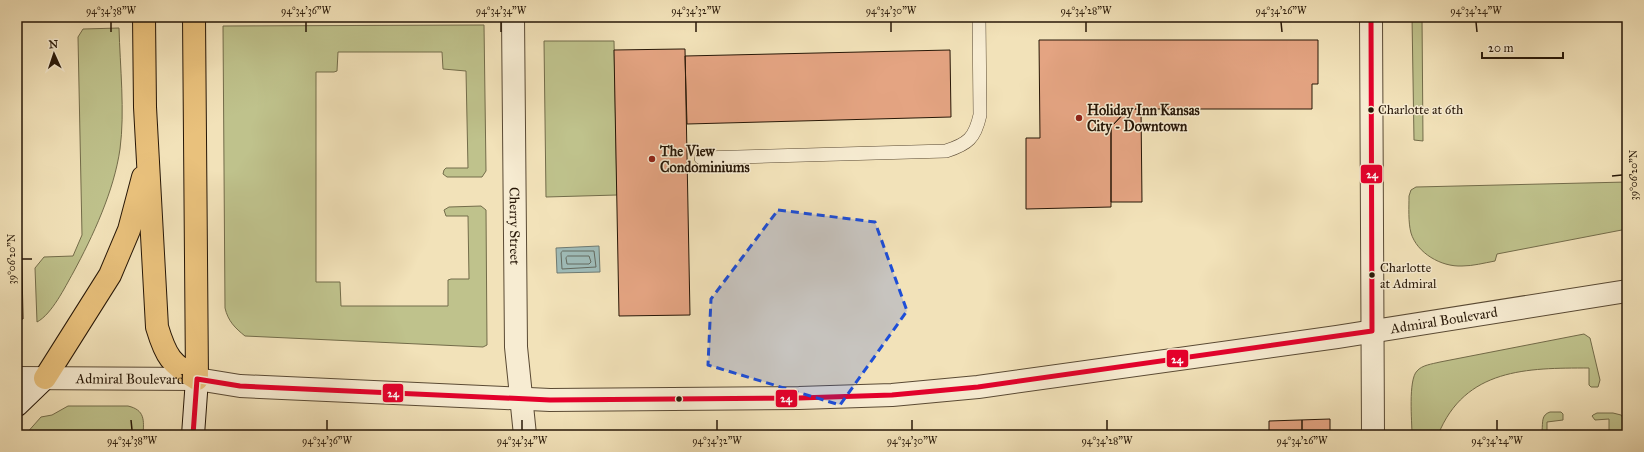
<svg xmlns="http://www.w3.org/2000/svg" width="1644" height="452" font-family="'IM FELL Great Primer',serif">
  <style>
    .green { fill: #bfc28c; stroke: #736c4a }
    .water { fill: #9fbcb9; stroke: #6f7a72 }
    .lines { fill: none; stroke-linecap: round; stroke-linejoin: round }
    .shore { stroke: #636a60; stroke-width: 1 }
    .building { fill: #e4a482; stroke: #271707 }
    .service-casing { stroke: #5a4a34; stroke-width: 14 }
    .minor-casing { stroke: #5a4a34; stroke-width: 24 }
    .tertiary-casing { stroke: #5a4a34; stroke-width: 24 }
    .secondary-casing { stroke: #271707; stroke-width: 24 }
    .primary-casing { stroke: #271707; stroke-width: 24 }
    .service { stroke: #f7ecd2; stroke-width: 13 }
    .minor { stroke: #f7ecd2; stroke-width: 22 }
    .tertiary { stroke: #f7ecd2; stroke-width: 22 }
    .secondary { stroke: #f7ecd2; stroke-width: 22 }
    .primary { stroke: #e9c17c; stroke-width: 22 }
    .bus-1-casing { stroke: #f7ecd2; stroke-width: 8 }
    .bus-1 { stroke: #e4002b; stroke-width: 5 }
    .marked { fill: #1d4ed8; fill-opacity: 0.2; stroke: #1d4ed8; stroke-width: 3; stroke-dasharray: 8 5; stroke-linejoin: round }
    .ticks { fill: none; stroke: #271707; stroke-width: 1.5 }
    .bus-dot { fill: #271707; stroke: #f7ecd2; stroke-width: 1.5 }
    .poi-dot { fill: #8f2418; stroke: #f7ecd2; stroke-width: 1.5 }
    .labels { text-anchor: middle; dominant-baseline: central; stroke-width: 3; stroke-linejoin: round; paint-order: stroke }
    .bus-label { font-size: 13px; fill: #271707; stroke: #f7ecd2; text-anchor: start }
    .poi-label { font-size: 14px; font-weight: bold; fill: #271707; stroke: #f7ecd2; text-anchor: start }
    .street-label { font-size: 14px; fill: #271707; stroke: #f7ecd2 }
    .line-badge { stroke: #f7ecd2; stroke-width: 1.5 }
    .badge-label { font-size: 11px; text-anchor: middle; font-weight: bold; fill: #fff }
    .neatline { fill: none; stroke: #271707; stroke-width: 1.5 }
    .ticks-label { font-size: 10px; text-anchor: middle; fill: #271707 }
  </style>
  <rect width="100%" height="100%" fill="#f2e2b9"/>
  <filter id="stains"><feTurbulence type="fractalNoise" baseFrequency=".005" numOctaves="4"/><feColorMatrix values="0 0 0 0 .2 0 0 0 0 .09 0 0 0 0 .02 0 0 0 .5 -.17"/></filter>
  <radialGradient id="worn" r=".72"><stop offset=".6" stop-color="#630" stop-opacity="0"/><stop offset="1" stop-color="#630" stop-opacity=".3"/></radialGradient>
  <!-- green -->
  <path class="green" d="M1412 17H1422L1423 141 1414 140Z
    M484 25 486 171 482 177H447L443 174 444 170 446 168H468L466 71 443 69 442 52H338L337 71 334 72H316V282H340L341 306H448V280L451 279H469L468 216H446L444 210 449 207 481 206 486 210 487 345 483 347 245 336C235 328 228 321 225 308L223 26Z
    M119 28C120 66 125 112 120 149 114 191 93 236 73 273 65 287 52 314 37 322L35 268 44 257 73 256 82 235 78 37 83 29Z
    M544 41H614L617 195 546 197Z
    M1627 182V229L1497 254 1495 261C1484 263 1473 266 1462 266 1441 267 1417 253 1411 233 1408 222 1409 207 1409 196L1411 190 1416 187Z
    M1584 334 1590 338 1600 380 1598 387H1591L1589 385V368C1527 368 1465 368 1438 435H1412C1412 422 1408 380 1417 371 1422 365 1432 364 1440 362Z
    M68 406H128C145 410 144 420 143 435H25L41 417 52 415Z
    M1550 412H1561L1563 414V420L1547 422V435H1515L1524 432 1542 431C1543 422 1541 415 1550 412Z
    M1597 413H1613L1621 415 1623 418 1627 435H1609V419L1595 420 1592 416 1593 415Z"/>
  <!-- water -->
  <path class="water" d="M599 246 600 272 557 273 556 248Z"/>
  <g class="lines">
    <!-- shore -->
    <path class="shore" d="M563 251H594L596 267 562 269 561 253Z
      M568 256H589L591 262 589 264H567L566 258Z"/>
  </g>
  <!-- building -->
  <path class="building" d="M1039 40H1318V84H1312V109H1128L1111 127V207L1026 209V138H1040Z
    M681 49H685L690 315 619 316 614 50Z
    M950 50 951 117 687 124 685 56Z
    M1128 109H1141L1142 202H1111V127Z
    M17 217H21L23 319H17Z
    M1330 419V435H1269V421Z"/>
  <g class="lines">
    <defs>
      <path id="service" d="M701 158 946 151C968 144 975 138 980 115L979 17"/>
      <g id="minor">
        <path id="s1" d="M513 17 516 347 525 435"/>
      </g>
      <g id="tertiary">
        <path d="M1371 17 1373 435"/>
        <path id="s2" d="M17 378 197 379 240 386 550 400 799 398 892 395 978 387 1337 337 1627 291"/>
      </g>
      <path id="secondary" d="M17 405 45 378
        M193 435 197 379"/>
      <path id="primary" d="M144 17 145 107 157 327C166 357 171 364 197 379
        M194 17 197 379
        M45 378 110 275 129 230 143 177"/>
    </defs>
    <!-- service casing -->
    <use href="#service" class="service-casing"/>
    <!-- minor casing -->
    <use href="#minor" class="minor-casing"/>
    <!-- tertiary casing -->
    <use href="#tertiary" class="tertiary-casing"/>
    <!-- secondary casing -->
    <use href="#secondary" class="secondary-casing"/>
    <!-- primary casing -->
    <use href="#primary" class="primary-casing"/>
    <!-- service -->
    <use href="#service" class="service"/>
    <!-- minor -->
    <use href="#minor" class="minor"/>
    <!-- tertiary -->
    <use href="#tertiary" class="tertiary"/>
    <!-- secondary -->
    <use href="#secondary" class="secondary"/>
    <!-- primary -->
    <use href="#primary" class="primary"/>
    <defs>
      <path id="bus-1" d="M1371 17 1372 331
        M197 379 240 386 550 400 799 398 892 395 978 387 1372 331
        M193 435 197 379"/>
    </defs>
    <!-- bus-1 casing -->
    <use href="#bus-1" class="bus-1-casing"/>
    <!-- bus-1 -->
    <use href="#bus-1" class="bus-1"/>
  </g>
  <!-- marked area -->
  <path class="marked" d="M778 210 875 222 907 311 840 405 708 365 711 299Z"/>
  <!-- ticks -->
  <path class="ticks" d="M111 22V32M306 22V32M501 22V32M696 22V32M891 22V32M1086 22V32M1281 22 1282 32M1476 22 1477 32M1612 176 1622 175M22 259H32M131 420 132 430M327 420V430M522 420V430M717 420V430M912 420V430M1107 420V430M1302 420V430M1497 420V430"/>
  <!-- markers -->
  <g class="bus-dot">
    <circle cx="1371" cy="110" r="3.5"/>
    <circle cx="1372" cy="275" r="3.5"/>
    <circle cx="679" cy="399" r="3.5"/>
  </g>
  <g class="poi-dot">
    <circle cx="1079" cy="118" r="4"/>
    <circle cx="652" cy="159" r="4"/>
  </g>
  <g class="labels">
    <!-- bus labels -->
    <g class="bus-label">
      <text x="1378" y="110">Charlotte at 6th</text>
      <text x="1380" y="268">Charlotte<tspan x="1380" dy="16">at Admiral</tspan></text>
    </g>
    <!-- poi labels -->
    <g class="poi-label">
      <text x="1087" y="110">Holiday Inn Kansas<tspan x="1087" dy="16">City - Downtown</tspan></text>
      <text x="660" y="151">The View<tspan x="660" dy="16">Condominiums</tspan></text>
    </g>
    <!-- street labels -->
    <g class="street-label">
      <text stroke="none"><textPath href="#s1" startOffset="209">Cherry Street</textPath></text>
      <text stroke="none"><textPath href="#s2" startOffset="1433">Admiral Boulevard</textPath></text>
      <text stroke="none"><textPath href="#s2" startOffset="113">Admiral Boulevard</textPath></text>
    </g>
  </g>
  <g class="line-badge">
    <rect x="1360" y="164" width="23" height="20" rx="4" fill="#e4002b"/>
    <rect x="1166" y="349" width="23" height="19" rx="4" fill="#e4002b"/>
    <rect x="382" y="383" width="22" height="20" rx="4" fill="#e4002b"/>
    <rect x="775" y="389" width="23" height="19" rx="4" fill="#e4002b"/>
  </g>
  <g class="badge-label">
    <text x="1372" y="178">24</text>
    <text x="1177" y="363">24</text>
    <text x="393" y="397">24</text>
    <text x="786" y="402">24</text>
  </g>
  <!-- margin -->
  <rect width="1644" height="452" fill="none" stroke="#f2e2b9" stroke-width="44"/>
  <!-- north arrow -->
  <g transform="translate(54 54) rotate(357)" stroke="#f7ecd2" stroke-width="3" paint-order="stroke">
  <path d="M0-3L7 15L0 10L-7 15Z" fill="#271707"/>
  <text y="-6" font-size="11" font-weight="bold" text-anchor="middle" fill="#271707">N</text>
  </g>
  <!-- scale -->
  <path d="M1482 52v6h81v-6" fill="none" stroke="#271707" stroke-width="2"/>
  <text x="1488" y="52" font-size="12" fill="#271707" stroke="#f7ecd2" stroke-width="3" paint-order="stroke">20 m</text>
  <rect x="22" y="22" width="1600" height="408" class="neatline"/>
  <g class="ticks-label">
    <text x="111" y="14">94°34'38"W</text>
    <text x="306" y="14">94°34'36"W</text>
    <text x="501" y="14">94°34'34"W</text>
    <text x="696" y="14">94°34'32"W</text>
    <text x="891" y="14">94°34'30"W</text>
    <text x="1086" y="14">94°34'28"W</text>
    <text x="1281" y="14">94°34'26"W</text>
    <text x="1476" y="14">94°34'24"W</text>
    <text transform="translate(1633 175) rotate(-90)" y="4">39°06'20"N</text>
    <text transform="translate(11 259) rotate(-90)" y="4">39°06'20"N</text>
    <text x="132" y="444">94°34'38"W</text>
    <text x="327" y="444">94°34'36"W</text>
    <text x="522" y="444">94°34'34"W</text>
    <text x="717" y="444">94°34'32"W</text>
    <text x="912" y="444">94°34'30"W</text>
    <text x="1107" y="444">94°34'28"W</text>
    <text x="1302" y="444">94°34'26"W</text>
    <text x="1497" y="444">94°34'24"W</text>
  </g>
  <rect width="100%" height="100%" filter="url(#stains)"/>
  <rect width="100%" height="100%" fill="url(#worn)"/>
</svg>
